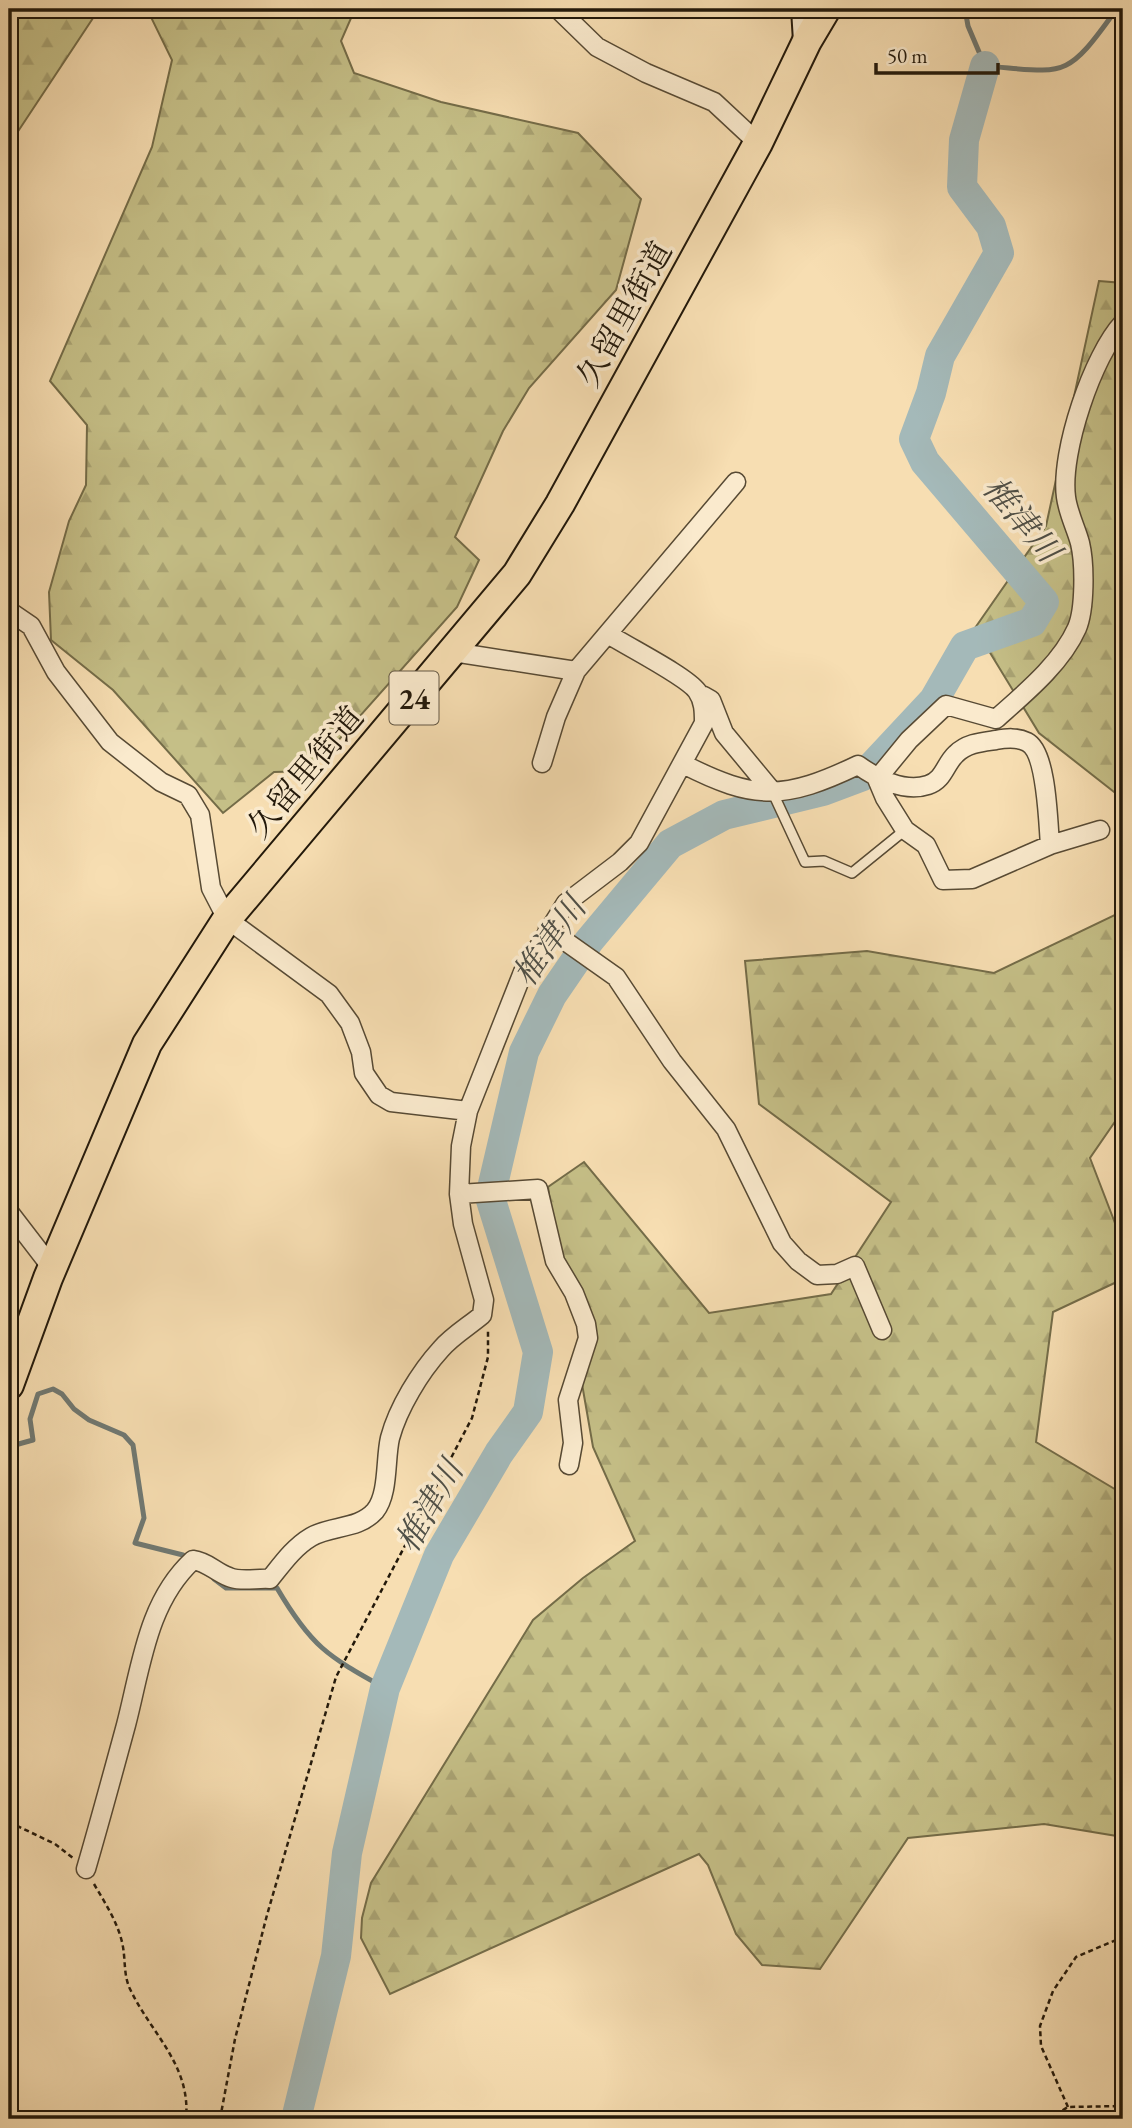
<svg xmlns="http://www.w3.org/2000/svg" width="1132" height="2128" font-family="'EB Garamond','Noto Serif JP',serif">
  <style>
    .forest { fill: url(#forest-firs); stroke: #746c48; stroke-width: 2 }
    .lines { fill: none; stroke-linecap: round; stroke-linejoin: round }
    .stream { stroke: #707973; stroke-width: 5 }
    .river { stroke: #a4b9b9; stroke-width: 30 }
    .lane-casing { stroke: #574a34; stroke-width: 12 }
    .street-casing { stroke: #574a34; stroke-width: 21 }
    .secondary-casing { stroke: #22180a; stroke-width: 30 }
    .primary-casing { stroke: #22180a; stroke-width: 32 }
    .path { stroke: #22180a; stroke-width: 2.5; stroke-dasharray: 5 3.5; stroke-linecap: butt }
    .lane { stroke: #faeacd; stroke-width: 9 }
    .street { stroke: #faeacd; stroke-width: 18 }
    .secondary { stroke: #faeacd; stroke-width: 26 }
    .primary { stroke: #f7deb2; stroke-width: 28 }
    .labels { text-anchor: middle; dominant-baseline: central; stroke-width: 7; stroke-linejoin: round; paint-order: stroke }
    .shield { fill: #faeacd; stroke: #635744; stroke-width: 2 }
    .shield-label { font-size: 30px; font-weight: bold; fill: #22180a }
    .street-label { font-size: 32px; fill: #22180a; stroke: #faeacd }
    .water-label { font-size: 33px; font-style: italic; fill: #505047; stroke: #faeacd }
  </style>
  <defs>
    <pattern id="forest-firs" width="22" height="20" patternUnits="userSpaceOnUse" patternTransform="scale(1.75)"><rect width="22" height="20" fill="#c5bf87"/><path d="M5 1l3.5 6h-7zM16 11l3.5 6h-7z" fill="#a9a373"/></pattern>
  </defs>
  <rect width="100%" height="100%" fill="#f7deb2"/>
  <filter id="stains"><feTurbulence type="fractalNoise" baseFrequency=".00286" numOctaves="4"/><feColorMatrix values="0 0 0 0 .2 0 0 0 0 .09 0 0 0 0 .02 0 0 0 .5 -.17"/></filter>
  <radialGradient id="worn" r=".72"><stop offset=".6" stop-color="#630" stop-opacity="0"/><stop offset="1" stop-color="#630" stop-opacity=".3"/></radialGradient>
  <!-- forest -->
  <path class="forest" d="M9 9H99L9 145Z
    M134 9H355L341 41 354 73 441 102 578 133 641 199 616 290 529 388 503 431 455 537 479 560 457 607 311 771 274 772 223 813 113 690 51 640 49 592 69 521 86 485 87 425 50 381 152 147 172 60 149 13Z
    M1099 281 1123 283V799L1039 733 975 628 1046 526Z
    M1123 911V1110L1090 1158 1123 1244V1279L1053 1312 1036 1442 1123 1494V1837L1044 1824 908 1838 820 1969 762 1965 736 1934 708 1865 699 1854 390 1994 361 1938 362 1918 371 1883 533 1620 583 1578 635 1541 593 1447 582 1384 596 1340 557 1251 548 1187 584 1162 709 1313 831 1294 891 1202 759 1104 745 961 867 951 994 973Z"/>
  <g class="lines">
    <!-- stream -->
    <path class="stream" d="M965 9 968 26 985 66C1064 72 1065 81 1113 14L1112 9
      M15 1445 33 1440 30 1419 38 1394 53 1389 62 1394 74 1409 89 1420 124 1435 133 1445 144 1518 135 1543 183 1555 190 1561
      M214 1579 226 1588H277C311 1646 327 1656 385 1688"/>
    <!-- river -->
    <path class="river" d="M296 2119 336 1956 347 1853 385 1688 439 1555 499 1453 528 1412 538 1352 490 1197 524 1052 552 995 589 941 670 844 724 815 823 791 863 776 934 700 965 646 1032 622 1044 602 925 462 914 439 931 393 940 356 999 253 991 226 962 187 964 140 985 66"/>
    <defs>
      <path id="lane" d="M772 791 805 862 824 861 852 873 905 830"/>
      <path id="street" d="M558 9 597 47 646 73 714 102 758 143
        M9 611 31 626 56 672 110 742 161 782 188 795 200 815 211 888 227 919 329 994 350 1023 361 1052 364 1073 379 1095 391 1102 468 1111
        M453 652 576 671
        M704 696 711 700 724 733 772 791
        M542 763 556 717 576 671 736 482
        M683 764C755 801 785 800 858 765 876 778 904 793 928 785 944 780 945 764 956 754 967 743 982 742 996 740 1007 738 1017 737 1027 742 1047 752 1048 822 1050 845
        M1100 830 1050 845 972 879 943 880 926 845 905 830 885 798 877 779 909 740 946 705 996 719C1024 694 1061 664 1077 628 1085 609 1085 564 1080 543 1076 528 1068 513 1066 497 1060 452 1093 355 1123 323
        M548 929 616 977 672 1061 726 1129 782 1243 798 1261 817 1275 837 1274 855 1266 882 1330
        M459 1194 538 1189 555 1261 574 1293 586 1324 588 1338 568 1400 573 1443 569 1465
        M9 1212 52 1268
        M86 1869C100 1821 113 1773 126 1725 141 1668 147 1602 193 1560 208 1562 215 1572 229 1577 240 1582 257 1578 270 1579 282 1564 294 1547 311 1537 331 1525 358 1530 375 1511 389 1494 385 1459 390 1438 398 1408 420 1372 441 1349 452 1336 469 1326 482 1315L484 1300 463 1224 459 1194 461 1146 468 1111 523 972 566 903 620 862 639 843 704 723C704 712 704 701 697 691 686 676 628 647 608 634"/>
      <path id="secondary" d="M805 9 807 41"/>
      <path id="primary" d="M9 1385 48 1278 147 1044 227 919 517 574 560 504 758 143 807 41 826 9"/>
    </defs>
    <!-- lane casing -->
    <use href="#lane" class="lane-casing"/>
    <!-- street casing -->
    <use href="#street" class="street-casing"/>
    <!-- secondary casing -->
    <use href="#secondary" class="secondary-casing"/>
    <!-- primary casing -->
    <use href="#primary" class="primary-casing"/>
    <!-- path -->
    <path class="path" d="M9 1822 55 1844 73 1858
      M94 1884C105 1903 117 1921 122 1942 126 1959 123 1974 130 1989 152 2035 191 2065 186 2119
      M1068 2107 1041 2046 1040 2026 1053 1991 1076 1957 1123 1937
      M220 2119 235 2039 267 1915 336 1677 472 1418 488 1357V1331
      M1048 2119 1068 2107 1123 2106"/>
    <!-- lane -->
    <use href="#lane" class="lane"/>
    <!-- street -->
    <use href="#street" class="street"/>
    <!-- secondary -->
    <use href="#secondary" class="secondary"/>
    <!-- primary -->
    <use href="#primary" class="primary"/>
  </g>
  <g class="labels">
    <!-- shield labels -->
    <rect class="shield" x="389.5" y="671.5" width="49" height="53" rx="5"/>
    <g class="shield-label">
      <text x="414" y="698">24</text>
    </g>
    <!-- street labels -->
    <g class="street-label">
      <text transform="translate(624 314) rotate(-61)">久留里街道</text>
      <text transform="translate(305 772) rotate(-50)">久留里街道</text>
    </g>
    <!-- water labels -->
    <g class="water-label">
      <text transform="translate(1022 519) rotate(50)">椎津川</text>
      <text transform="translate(549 941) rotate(-55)">椎津川</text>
      <text transform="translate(429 1506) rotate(-60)">椎津川</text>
    </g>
  </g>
  <!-- margin -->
  <rect width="1132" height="2128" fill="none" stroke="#f7deb2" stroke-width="35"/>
  <rect x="10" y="10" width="1111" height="2107" fill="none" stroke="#22180a" stroke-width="3.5"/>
  <rect x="18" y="18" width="1097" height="2093" fill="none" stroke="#22180a" stroke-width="2"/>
  <!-- scale -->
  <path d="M876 63v10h122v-10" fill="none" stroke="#22180a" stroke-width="3.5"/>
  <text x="887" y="63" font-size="21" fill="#22180a" stroke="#faeacd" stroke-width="5" paint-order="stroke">50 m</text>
  <rect width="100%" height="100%" filter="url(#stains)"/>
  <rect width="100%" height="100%" fill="url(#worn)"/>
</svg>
